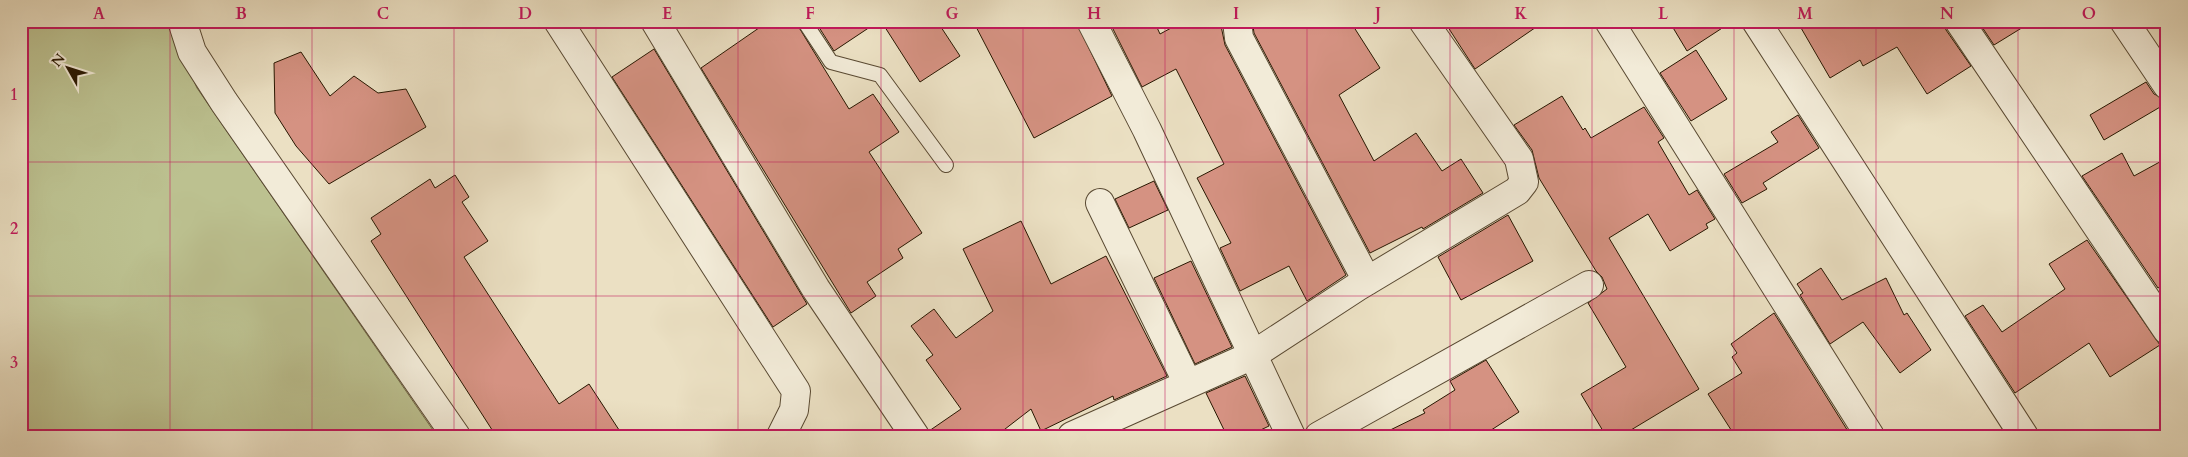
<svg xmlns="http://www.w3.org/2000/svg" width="2188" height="457" font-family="Cardo,serif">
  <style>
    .green { fill: #bcc190; stroke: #726c48 }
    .building { fill: #d59282; stroke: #281701 }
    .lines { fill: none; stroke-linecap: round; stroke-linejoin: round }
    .service-casing { stroke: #594932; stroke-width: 16 }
    .minor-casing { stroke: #594932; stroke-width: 30 }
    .service { stroke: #f2ebd8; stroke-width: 14 }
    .minor { stroke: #f2ebd8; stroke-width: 28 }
    .grid { fill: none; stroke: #c2185b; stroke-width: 1; stroke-opacity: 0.55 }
    .neatline { fill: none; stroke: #c2185b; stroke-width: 2 }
    .grid-label { font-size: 16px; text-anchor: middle; font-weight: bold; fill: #c2185b }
  </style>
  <rect width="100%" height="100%" fill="#ebe0c3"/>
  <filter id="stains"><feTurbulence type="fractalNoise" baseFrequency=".004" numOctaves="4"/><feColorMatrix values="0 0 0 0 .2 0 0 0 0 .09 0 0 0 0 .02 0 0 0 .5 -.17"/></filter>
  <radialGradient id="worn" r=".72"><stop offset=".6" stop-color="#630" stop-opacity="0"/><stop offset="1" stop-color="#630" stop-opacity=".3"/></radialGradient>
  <!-- green -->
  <path class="green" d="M21 21H167L197 88 437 436H21Z"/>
  <!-- building -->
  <path class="building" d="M769 21H795L849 109 873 94 899 132 869 152 922 233 898 249 903 258 867 282 876 296 851 313 701 68Z
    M815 21H879L834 51Z
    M881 21H937L960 56 920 82Z
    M973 21H1076L1112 96 1034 138Z
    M1109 21H1154L1160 34 1184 21H1220L1225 45 1346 275 1307 301 1289 266 1240 291 1220 248 1231 243 1197 178 1224 164 1176 69 1142 87Z
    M1261 21H1350L1380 68 1339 95 1374 161 1416 133 1442 171 1461 159 1483 193 1423 229 1422 227 1370 253 1254 33 1253 26Z
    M1444 21H1545L1475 69Z
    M1669 21H1733L1687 51Z
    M1797 21H1944L1946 30 1971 66 1927 94 1897 47 1863 66 1860 60 1830 78Z
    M1978 21H2033L1994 45Z
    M654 49 807 304 773 327 612 77Z
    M1696 50 1727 99 1691 121 1660 73Z
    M301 52 330 96 354 76 378 93 406 89 426 127 329 184 296 146 275 113 274 63Z
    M2146 82 2154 94 2167 100V103L2104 140 2090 115Z
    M1562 96 1583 130 1585 128 1591 138 1644 107 1664 138 1658 142 1689 195 1697 190 1715 219 1706 224 1708 228 1670 251 1648 214 1609 238 1699 389 1621 436H1606L1581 394 1626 367 1588 303 1607 289 1602 277 1596 271 1539 178 1532 150 1514 125Z
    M1798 115 1819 148 1763 183 1767 189 1742 203 1724 174 1778 142 1771 132Z
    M2122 153 2134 176 2167 158V283L2158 288 2082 176Z
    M455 175 469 197 462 202 488 241 464 257 559 404 589 384 623 436H496L371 241 381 234 371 218 430 179 435 188Z
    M1154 181 1168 210 1129 228 1115 199Z
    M1508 215 1533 261 1461 300 1438 257Z
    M1021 221 1051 284 1106 256 1167 376 1114 400 1113 396 1041 431 1031 409 996 436H930L929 431 961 409 926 360 933 355 911 326 934 309 956 338 993 311 963 249Z
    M2087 240 2160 345 2110 377 2089 343 2015 393 1965 316 1983 305 2002 332 2065 289 2049 264Z
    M1191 261 1232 347 1195 364 1154 278Z
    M1821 268 1842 300 1886 278 1904 315 1907 313 1931 350 1900 373 1863 322 1830 344 1800 295 1803 293 1797 284Z
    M1774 313 1851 436H1735L1708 394 1742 373 1732 357 1737 353 1731 344Z
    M1486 360 1519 412 1482 436H1378L1425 413 1423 410 1455 390 1450 381Z
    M1245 376 1269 426 1248 436H1227L1206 393Z"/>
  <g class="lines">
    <defs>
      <path id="service" d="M804 21 831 62 880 75 946 165"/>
      <path id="minor" d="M182 21 192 52 224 102 456 436
        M558 21 796 391 794 410 781 436
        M655 21 816 289 915 436
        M1091 21 1147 130 1291 436
        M1237 21 1239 38 1367 281
        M1609 21 1870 436
        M1756 21 2024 436
        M1959 21 2167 330
        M2124 21 2167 85
        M1100 203 1188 384
        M1072 436 1253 355 1357 287 1517 191 1524 182 1519 159 1423 21
        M1319 436 1589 285"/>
    </defs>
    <!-- service casing -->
    <use href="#service" class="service-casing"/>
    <!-- minor casing -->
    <use href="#minor" class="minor-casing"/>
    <!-- service -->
    <use href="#service" class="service"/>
    <!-- minor -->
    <use href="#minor" class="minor"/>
  </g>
  <!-- grid -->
  <path class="grid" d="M170 21V436M312 21V436M454 21V436M596 21V436M738 21V436M881 21V436M1023 21V436M1165 21V436M1307 21V436M1450 21V436M1592 21V436M1734 21V436M1876 21V436M2018 21V436M21 162H2167M21 296H2167"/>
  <!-- margin -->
  <rect width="2188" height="457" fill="none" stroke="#ebe0c3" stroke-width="55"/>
  <!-- north arrow -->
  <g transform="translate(68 68) rotate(309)" stroke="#f2ebd8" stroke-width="4" paint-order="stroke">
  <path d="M0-4L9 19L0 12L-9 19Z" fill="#281701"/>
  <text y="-8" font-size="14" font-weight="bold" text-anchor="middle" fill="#281701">N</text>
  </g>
  <rect x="28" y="28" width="2132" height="402" class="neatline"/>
  <g class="grid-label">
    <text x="99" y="19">A</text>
    <text x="241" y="19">B</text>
    <text x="383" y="19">C</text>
    <text x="525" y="19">D</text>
    <text x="667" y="19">E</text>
    <text x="810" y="19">F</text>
    <text x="952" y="19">G</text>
    <text x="1094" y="19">H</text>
    <text x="1236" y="19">I</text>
    <text x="1378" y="19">J</text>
    <text x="1521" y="19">K</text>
    <text x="1663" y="19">L</text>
    <text x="1805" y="19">M</text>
    <text x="1947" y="19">N</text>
    <text x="2089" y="19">O</text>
    <text x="14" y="100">1</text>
    <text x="14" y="234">2</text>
    <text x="14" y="368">3</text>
  </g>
  <rect width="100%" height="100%" filter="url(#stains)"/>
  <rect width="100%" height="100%" fill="url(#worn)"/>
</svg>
